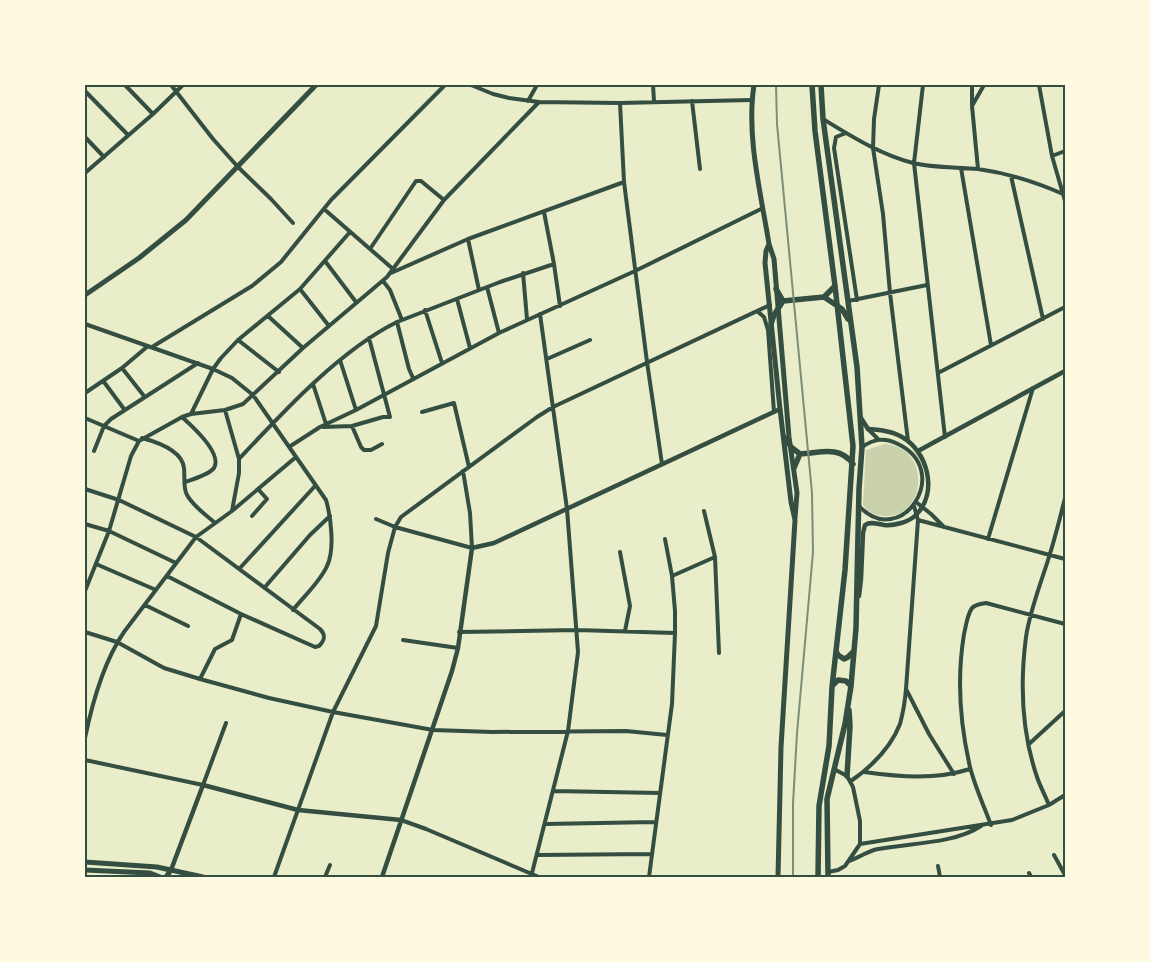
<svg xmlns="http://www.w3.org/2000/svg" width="1150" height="962" font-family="Inter,sans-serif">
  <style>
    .green { fill: #cad2ad }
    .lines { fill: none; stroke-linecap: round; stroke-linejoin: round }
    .minor { stroke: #344e41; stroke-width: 4 }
    .tertiary { stroke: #344e41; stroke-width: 4.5 }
    .secondary { stroke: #344e41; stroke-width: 5 }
    .primary { stroke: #344e41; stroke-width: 5.5 }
    .rail { stroke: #7c8e77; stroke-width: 2 }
    .neatline { fill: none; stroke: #344e41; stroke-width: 2 }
  </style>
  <rect width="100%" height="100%" fill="#e9edc9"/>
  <!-- green -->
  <path class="green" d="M885 444C933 448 926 520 883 516 874 515 868 512 863 505L866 450Z"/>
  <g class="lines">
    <!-- minor -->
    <path class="minor" d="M125 85 153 114
      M171 85 213 139 238 167 271 199 293 223
      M471 85 493 94 509 98 539 102 620 103 752 100
      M653 85 654 101
      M879 85 874 119 873 148 883 214 890 293 908 441
      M923 85 914 163 945 437
      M1039 85 1052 156 1065 201
      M85 91 128 135
      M528 101 537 85
      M692 101 700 169
      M620 103 624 182 647 362 662 464
      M972 105V85
      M823 119C851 136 881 155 913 163 934 168 956 167 978 169 1007 173 1036 182 1063 194
      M846 133 836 137 834 148 857 300
      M85 137 104 157
      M1052 156 1065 151
      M961 168 991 345
      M978 169 972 106 984 85
      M85 173 153 114 183 85
      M1011 176 1043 319
      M324 209 393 269
      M544 212 554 264 560 306
      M468 239 479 290
      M370 249 416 181H421L444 200
      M325 261 356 302
      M391 273 468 239 624 182
      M523 273 527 319
      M383 281 390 290 402 320
      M487 287 499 333
      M300 289 329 326
      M457 299 470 348
      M848 301 927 285
      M425 310 442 363
      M757 311 764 317 768 330 774 412
      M268 316 303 348
      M397 322 409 369 413 378
      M85 324 213 369 232 378 253 395 326 500C331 517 335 550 327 566 320 582 304 596 293 610
      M238 340 279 372
      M152 347 252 286 281 262 331 200 445 85
      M547 359 590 340
      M340 360 356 410
      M122 368 144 396
      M938 373 1065 307
      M104 382 124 409
      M313 384 326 424
      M85 393 122 368 148 346
      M225 410 239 459V473L232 511
      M422 412 454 403 469 467
      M191 414 213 369 221 358 238 340 300 289 350 232
      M182 417C191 425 223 453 214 468 209 475 193 479 185 482
      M85 418 139 441
      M352 426 361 447 364 450H371L382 444
      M323 427 352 426 383 417H390L369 338
      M868 429 878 439
      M142 438C157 442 182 450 184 468 185 477 183 488 187 495 193 506 206 515 215 523
      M289 447 320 427 356 410 499 333 635 271 763 208
      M94 451 104 426 111 419 198 363
      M239 459C282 413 340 350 397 322L500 282 554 264
      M85 489 119 500 196 537 320 629C326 635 325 640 319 646L315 647 241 614 167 576
      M916 502 931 514 944 527
      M859 506C901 551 954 471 898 444 884 437 874 439 862 447
      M252 516 267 499 258 489
      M376 519 395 527 472 548 470 513 463 471
      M918 520 1065 559
      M85 524 109 531 176 563
      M988 539 1033 388
      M620 552 630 606 625 631
      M715 557 719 653
      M96 564 156 590
      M240 568 315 486
      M672 576 715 557 704 511
      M265 587 310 535 330 516
      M85 591 109 531 131 456 139 441 182 417 191 414 225 410 243 404 303 348 387 277 444 200 539 102
      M145 605 188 626
      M85 632 117 642 164 668 200 679 269 698 333 712 433 730 492 732 626 731 667 735
      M459 632 577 630 675 633
      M403 640 458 648
      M200 679 215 649 232 640 241 614
      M906 689 929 734 954 774
      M85 738C92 704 104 661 124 632L196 537 232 511 296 457
      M1029 744 1065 711
      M85 760 203 785 226 723
      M864 772C900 777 936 780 970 769
      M851 781C871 767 891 747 900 724 903 713 905 701 906 689L918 520 914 506
      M553 791 660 793
      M1049 805C1045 795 1040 786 1037 777 1022 733 1020 683 1026 637 1030 610 1041 583 1049 557 1055 538 1060 518 1065 498
      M401 820 426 829 539 877
      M545 824 655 822
      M991 825C984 806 975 787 970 767 960 724 957 677 964 634 966 626 967 615 972 608 976 604 981 604 986 603L1065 624
      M860 844 1012 820 1049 805 1065 795
      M537 855 651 854
      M1054 855 1065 875
      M849 861C859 858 867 851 878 849 909 843 954 844 981 826
      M938 866 940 877
      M828 872 838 870 845 866 860 844V821L853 787 847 776 834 769
      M1029 873 1031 877
      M274 877 333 712 376 626 388 553 395 527 401 517 537 417 553 407 770 305
      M325 877 330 865
      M531 877 568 731 578 652 567 509 540 314
      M649 877 672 704 675 633V611L672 576 665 539"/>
    <!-- tertiary -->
    <path class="tertiary" d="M918 451 1065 371
      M859 596 861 579 863 533 865 525C871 521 877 524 884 525 894 526 909 522 916 515 939 492 927 451 902 437 892 431 879 430 868 429L861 418
      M171 870 203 785 298 810 401 820
      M382 877 452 671 458 648 472 548 494 543 780 409"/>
    <!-- secondary -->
    <path class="secondary" d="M754 85C746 136 761 194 769 244L774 259 789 437 797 493 795 518
      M769 244 766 251 765 263 780 409 791 502 795 520 781 747 778 877
      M85 295 139 258 186 220 316 85
      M85 862 157 867 203 877
      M85 870 150 873 160 877
      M166 877 171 870"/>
    <!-- primary -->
    <path class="primary" d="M812 85 815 131 835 286 853 446 845 570 832 687 829 746 819 806 818 877
      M821 85 823 119 857 367 862 447 859 489 856 628 851 686 845 724 827 799 828 877
      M776 289 783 301
      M824 297 835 286
      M771 324 774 315 783 301 824 297 842 309 848 319
      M784 437 791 447 800 454C820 453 839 445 853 464
      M794 468 800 454
      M836 651 838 655 844 659 848 657 853 652
      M833 685 838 680 846 681 851 686
      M847 776 850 726 849 710"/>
    <!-- rail -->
    <path class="rail" d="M776 85 777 124 812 493 813 552 797 733 793 804V877"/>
  </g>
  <!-- border -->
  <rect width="1150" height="962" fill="none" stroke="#fefae0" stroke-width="172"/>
  <rect x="86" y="86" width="978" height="790" class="neatline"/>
</svg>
